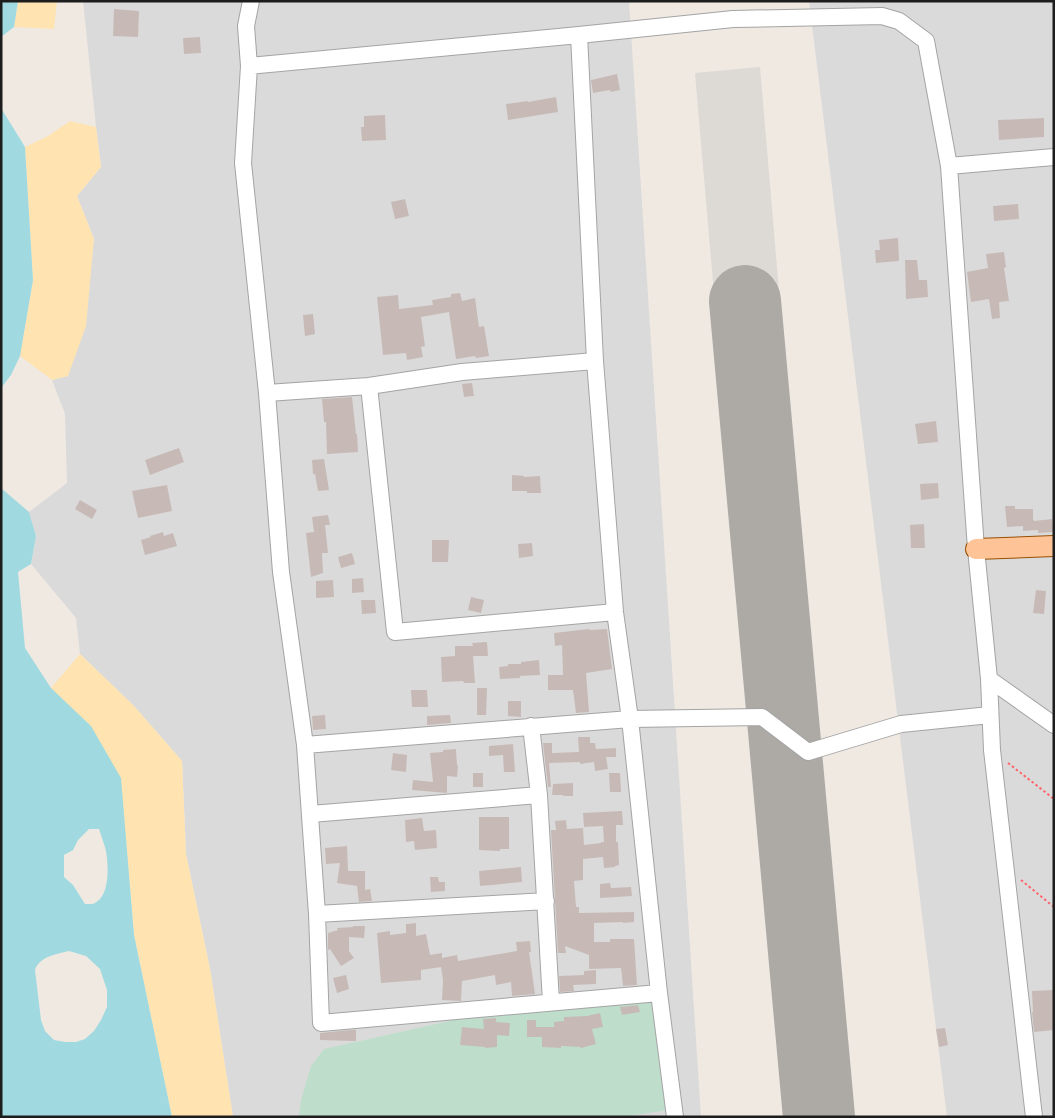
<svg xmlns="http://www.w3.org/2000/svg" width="1055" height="1118" font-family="'Alegreya Sans',sans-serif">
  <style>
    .residential { fill: #dbdada }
    .airport { fill: #ddd9d4 }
    .wetland { fill: #bedecb }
    .sand { fill: #ffe4b1 }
    .water { fill: #a0dae0; fill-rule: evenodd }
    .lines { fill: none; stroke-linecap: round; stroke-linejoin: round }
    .runway { stroke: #adaaa6; stroke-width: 72 }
    .building { fill: #c7bab6 }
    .minor-casing { stroke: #a4a4a4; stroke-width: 18 }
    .major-casing { stroke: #974f00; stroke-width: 22 }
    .path { stroke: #ff646a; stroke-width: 2; stroke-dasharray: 2.5 2.5; stroke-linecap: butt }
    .minor { stroke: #fff; stroke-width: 16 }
    .major { stroke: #ffc398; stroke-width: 20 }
  </style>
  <rect width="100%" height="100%" fill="#efe9e2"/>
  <!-- residential -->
  <path class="residential" d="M83 1H629L701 1117H233L210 969 186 854 182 761 134 706 80 654 76 618 31 564 36 536 29 512 67 483 65 414 52 380 68 376 94 239 77 196 101 167 96 127Z
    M809 1H1054V1117H947Z"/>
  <!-- airport -->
  <path class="airport" d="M760 67 849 1117H785L695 73Z"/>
  <!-- wetland -->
  <path class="wetland" d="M658 996 675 1109 622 1117H299L301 1100 311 1066 324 1049 494 1011Z"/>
  <!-- sand -->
  <path class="sand" d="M18 1H57L54 29 14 27Z
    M70 121 96 127 101 167 77 196 94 239 86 326 68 376 52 380 20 356 33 280 25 147 48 136Z
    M80 654 134 706 182 761 186 854 210 969 233 1117H172L134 935 126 841 51 688Z"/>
  <!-- water -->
  <path class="water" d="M1 1H18L14 27 1 37Z
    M1 108 25 147 33 280 20 356 11 375 1 388Z
    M1 488 29 512 36 536 31 564 18 572 25 648 51 688 91 726 121 778 134 935 172 1117H1ZM89 829H99C101 835 103 841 105 847 109 862 111 899 92 904 90 904 87 904 85 904L73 885 64 877V855L73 850 78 840ZM69 951 86 956 100 969 107 990V1007L101 1020 94 1031 85 1039 76 1042H65L54 1040 45 1031 41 1020 35 970C39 957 56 954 69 951Z"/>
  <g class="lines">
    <!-- runway -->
    <path class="runway" d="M745 301 819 1117"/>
  </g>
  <!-- building -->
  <path class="building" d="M114 9 139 11 138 37 113 36Z
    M200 37 201 53 184 54 183 38Z
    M617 74 620 90 611 92 610 90 593 93 591 80Z
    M556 97 558 112 508 120 506 104 528 101V102Z
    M385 115 386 140 362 141 361 127H364V116Z
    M1044 118V137L999 140 998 120Z
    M405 199 409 216 395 219 391 202Z
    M1018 204 1019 219 994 221 993 206Z
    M898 238 899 261 876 263 875 250H880L879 240Z
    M1004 252 1006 267 1004 268 1009 301 999 302 1000 318 992 319 989 299 971 302 967 272 988 268 986 254Z
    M905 260H917L919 280H927L928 297 906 299Z
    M460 293 462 301 475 298 479 327 484 326 489 356 476 358 475 356 456 359 449 312 421 317 425 346 421 347 423 357 407 360 406 353 383 355 377 297 398 295 399 309 433 305 432 300 451 297V294Z
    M313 314 315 334 305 336 303 315Z
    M472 383 474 396 464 397 462 384Z
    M352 397 356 434H357L358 452 327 454 326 422H324L322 399Z
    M936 421 938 442 918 444 915 424Z
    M179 448 184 462 150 475 145 460Z
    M324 459 329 490 318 491 315 474H313L312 460Z
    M512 475 524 476V477L540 476 541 493H527V491H512Z
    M938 483 939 498 921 500 920 484Z
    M167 485 172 511 138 518 132 491Z
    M80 500 97 510 92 519 75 509Z
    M1005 506H1015V509H1033V519L1034 521 1052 519 1053 532 1038 533V530L1023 531V526L1007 527Z
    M328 515 330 525H325L328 553H322L323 573 311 577 306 533 314 532 312 517Z
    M924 524 925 548H911L910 525Z
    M163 532 164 536 173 533 177 546 145 555 141 540 151 537 150 536Z
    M432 540H449L448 562H432Z
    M532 543 533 556 519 558 518 544Z
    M352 553 355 564 341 568 338 557Z
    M363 578 364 592 352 593V579Z
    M333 580 334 597 316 598V581Z
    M1036 590 1046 591 1044 614 1033 613Z
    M471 597 484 600 481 613 468 610Z
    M361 600H375L376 613 362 614Z
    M589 629 590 630 607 629 612 669 586 673 589 712 576 713 573 690H548V675H563L562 645 555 646 554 633Z
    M487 642 488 656H473L475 683H464L463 681 442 682 441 657 455 656V646H473L472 643Z
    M539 660 540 675 520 676V678L500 679 499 667 508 666V664H521V662Z
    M477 688H487L486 715H477Z
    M411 690H427L428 707H412Z
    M508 701H521V717L508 716Z
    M325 715 326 729 313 730 312 716Z
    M450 715 451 723 427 725V716Z
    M578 737H590V743H595L596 749 616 748V757H606L608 769 595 771 594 762 580 764V762L549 763 551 787H548L543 743H552V753L579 752Z
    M513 744 515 772H504L503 755 489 756V746Z
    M456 749 457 765 458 766 457 777 447 776V793L412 790 413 780 433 782 430 753 443 752V750Z
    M393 753 407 755 406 772 391 770Z
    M473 773H483V787H473Z
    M609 773H620L621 792H610Z
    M573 783V796H563V795H552L553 784Z
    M622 811 623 825H616V842H618L619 865 615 866V867L604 868 603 857 583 859V880L574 881 576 907H579V913L634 912V922L623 923V922L594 923V942H610V939H634L637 985 623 986 621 968 589 969V955L565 946 566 953H558L551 830H556L555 821 566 820 567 829 583 828 584 845 601 843V842H604L603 826 584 827 583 813Z
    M479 817H509V849H500V851L479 850Z
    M422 818 424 831 436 830 437 848 415 850 414 841 406 842 405 820Z
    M347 846 348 871H365V890L370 889 372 901 359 902 357 886 337 883 340 863 326 864 325 848Z
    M521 867 522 882 480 886 479 871Z
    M430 877H438L439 882H445V891L431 892Z
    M610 883 611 888 631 887 632 896 600 898V884Z
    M416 923V936L426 934 430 955 442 953V958L457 955 458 961 517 951 516 942 530 941 531 952H529L535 994 512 996 511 982 496 985 495 975 462 981 461 1001 442 1000 443 980 441 967 421 970V980L381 983 377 933 390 931V935L406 933V924Z
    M353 926H365L364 938 349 937V951L354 958 341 966 330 949 328 950V933L338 930 337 928 353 927Z
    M596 970V984L573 985 574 991 560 992 559 976 584 975V971Z
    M346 975 349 989 337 993 333 978Z
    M1054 990V1030L1034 1032 1032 1012H1033L1032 991Z
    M638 1005 640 1012 622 1015 620 1007Z
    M600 1013 603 1027 592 1029 596 1044 581 1048 580 1047 561 1046V1048L542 1047V1037H527V1020H536V1027H554V1022L564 1021V1017L587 1016Z
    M496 1018V1022L510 1023 509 1036 497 1035V1047L485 1048V1047L460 1045 462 1027 484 1029 483 1019Z
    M945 1028 948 1045 939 1047 936 1029Z
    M350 1030H356V1041L320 1040V1033Z"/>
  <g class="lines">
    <defs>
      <path id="minor" d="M251 1 246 26 249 66 243 163 267 393 281 572 305 745 317 914 321 1023 659 993
        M579 35 595 361
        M249 66 579 35 733 19 882 16 899 21 926 41 949 166 976 549 989 679 992 750 1034 1117
        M949 166 1054 157
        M369 386 395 632 615 612
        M267 393 369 386 462 372 595 361 615 612 630 719 659 993 675 1117
        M989 679 1054 725
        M531 726 539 795 551 1002
        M305 745 630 719 762 717 808 752 901 724 990 715
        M311 814 539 795
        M317 914 546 901"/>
      <path id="major" d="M976 549 1054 546"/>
    </defs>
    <!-- minor casing -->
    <use href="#minor" class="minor-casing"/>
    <!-- major casing -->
    <use href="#major" class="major-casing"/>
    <!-- path -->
    <path class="path" d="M1008 763 1054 799
      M1021 880 1054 907"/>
    <!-- minor -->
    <use href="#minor" class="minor"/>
    <!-- major -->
    <use href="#major" class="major"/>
  </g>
  <!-- border -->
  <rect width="1055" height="1118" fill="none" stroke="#1d1d1d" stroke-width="5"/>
</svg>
